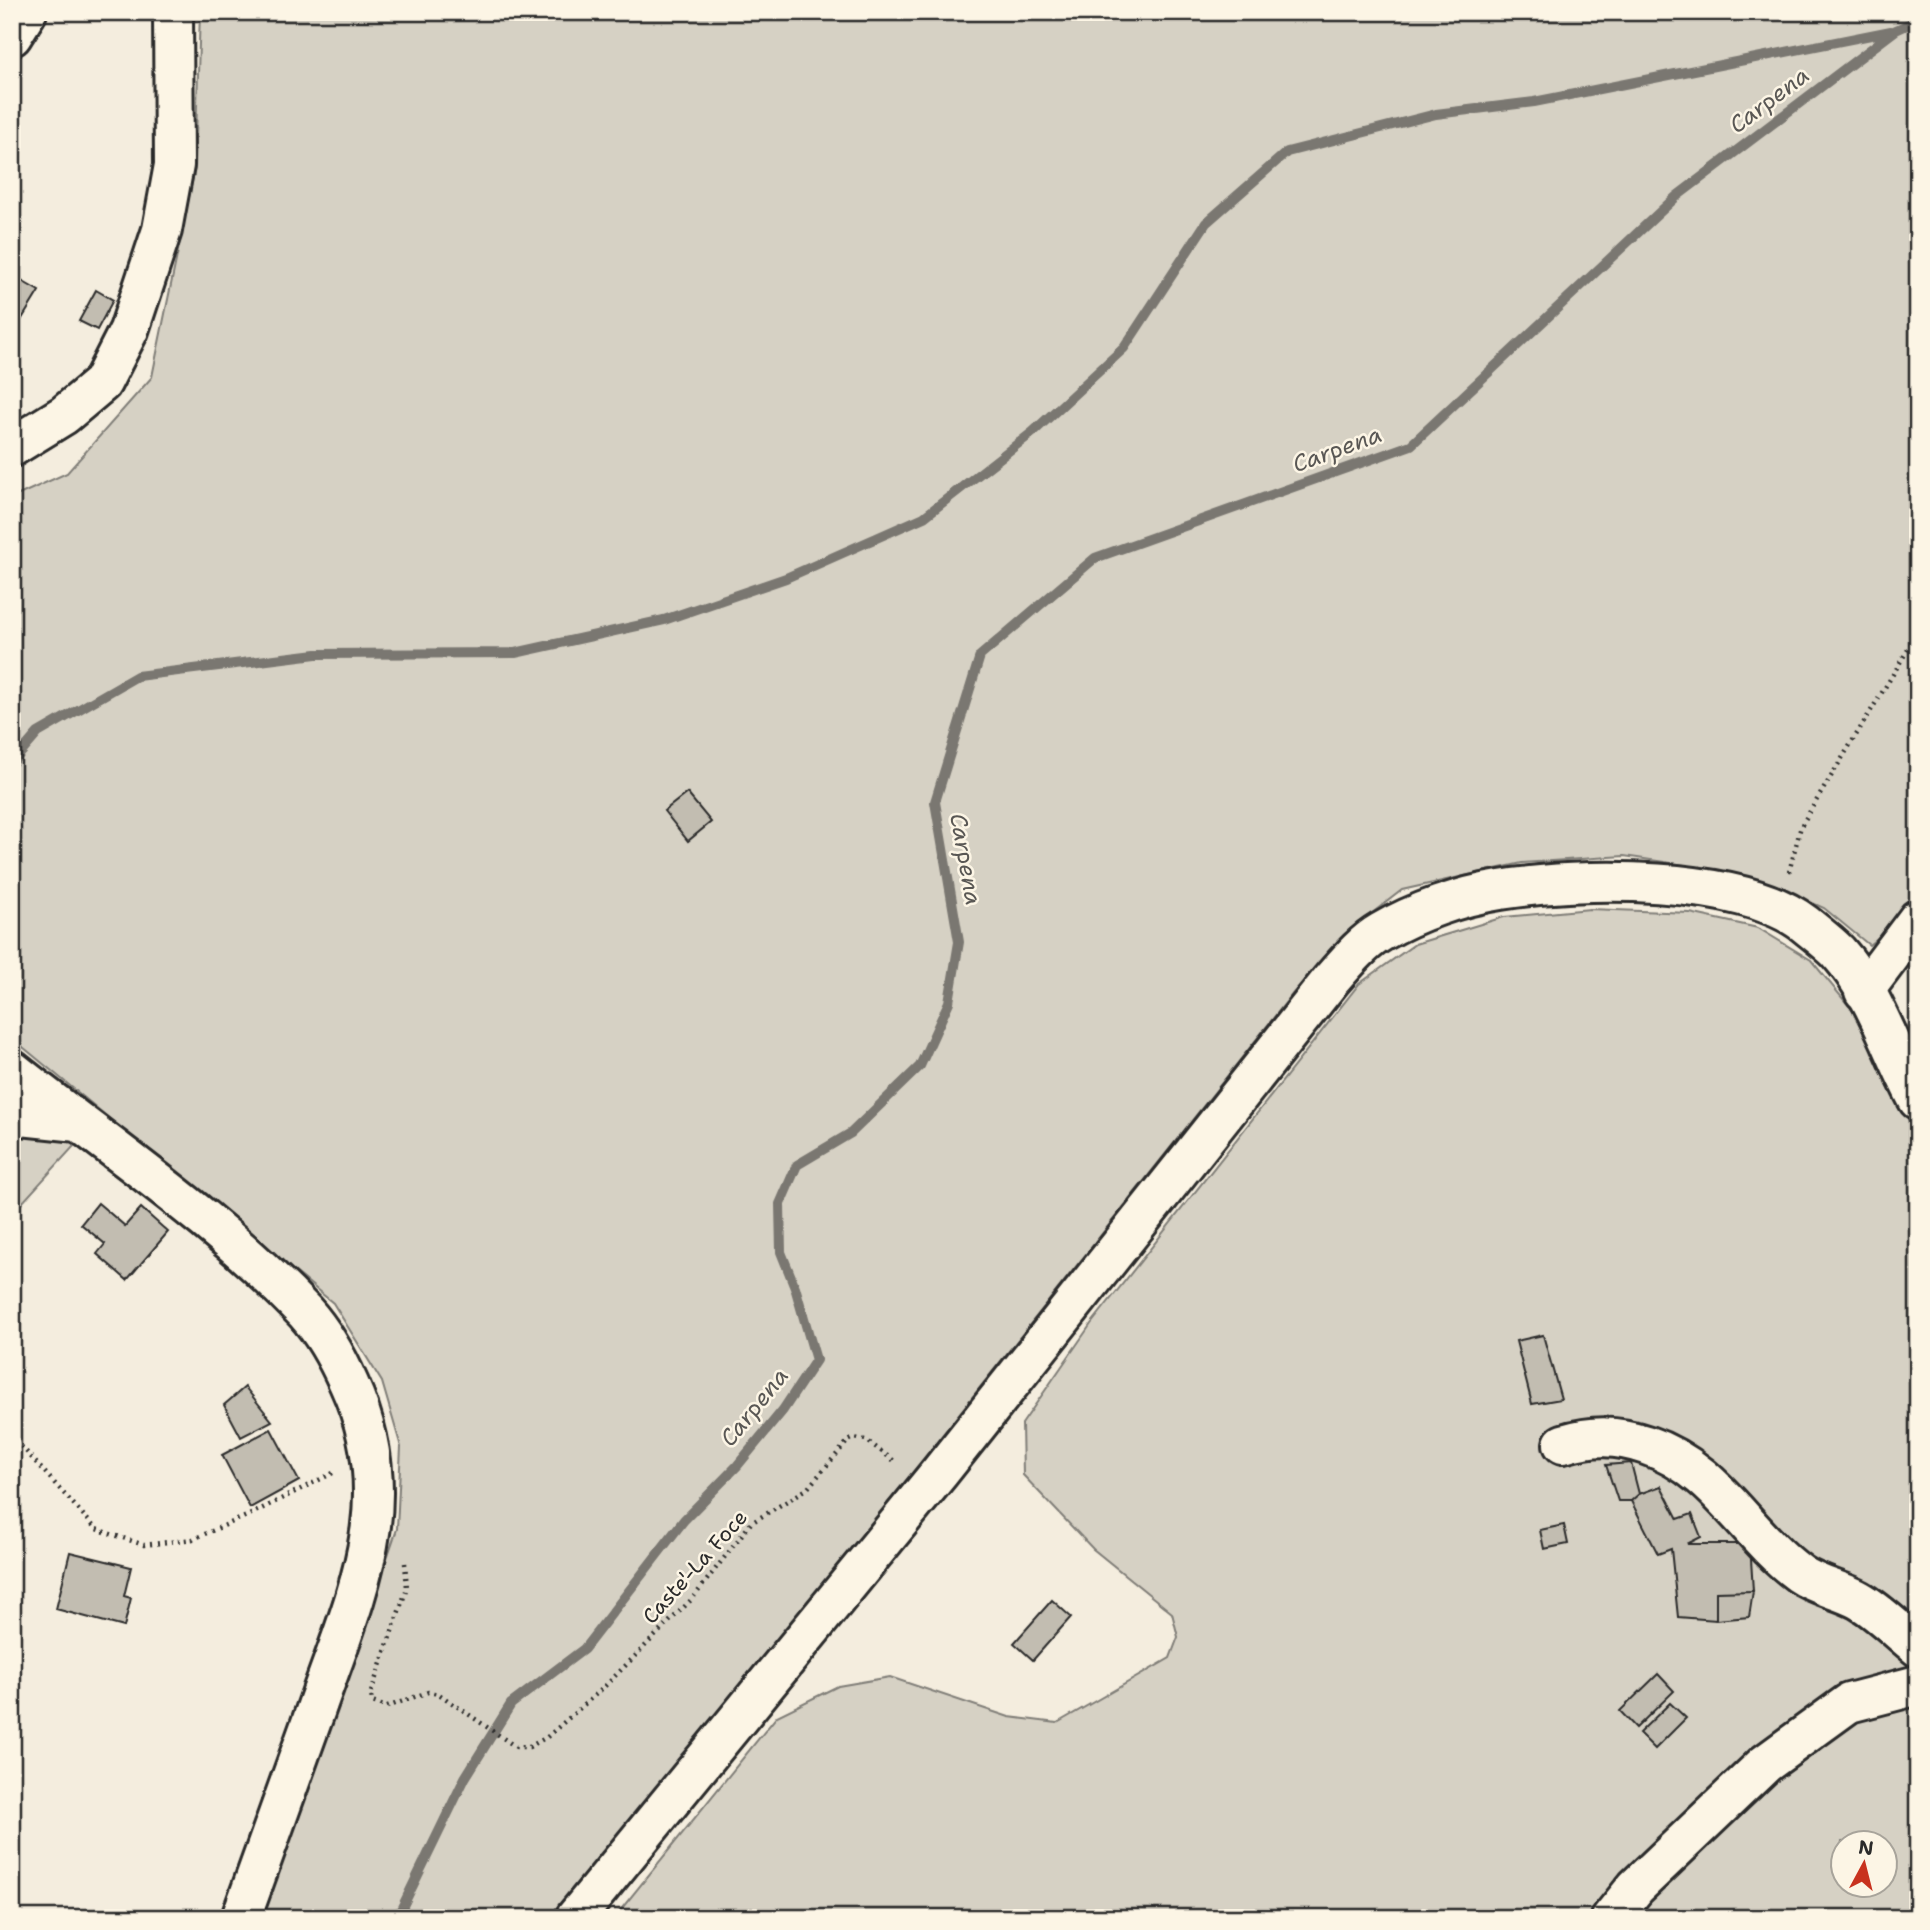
<svg xmlns="http://www.w3.org/2000/svg" width="1930" height="1930" font-family="'Shantell Sans',sans-serif">
  <style>
    .green { fill: #d6d1c4; stroke: #807e78; stroke-width: 2; fill-rule: evenodd }
    .lines { fill: none; stroke-linecap: round; stroke-linejoin: round }
    .stream { stroke: #7a7771; stroke-width: 10 }
    .building { fill: #c2bdb1; stroke: #2b2b2b; stroke-width: 2 }
    .minor-casing { stroke: #2b2b2b; stroke-width: 44 }
    .tertiary-casing { stroke: #2b2b2b; stroke-width: 44 }
    .path { stroke: #2b2b2b; stroke-width: 4.5; stroke-dasharray: 2 5; stroke-linecap: butt }
    .minor { stroke: #fcf5e5; stroke-width: 38 }
    .tertiary { stroke: #fcf5e5; stroke-width: 38 }
    .labels { text-anchor: middle; dominant-baseline: central; stroke-width: 5; stroke-linejoin: round; paint-order: stroke }
    .street-label { font-size: 21px; fill: #2b2b2b; stroke: #fcf5e5 }
    .water-label { font-size: 23px; font-style: italic; fill: #595754; stroke: #fcf5e5 }
  </style>
  <rect width="100%" height="100%" fill="#f4edde"/>
  <filter id="ink" filterUnits="userSpaceOnUse"><feTurbulence type="fractalNoise" baseFrequency=".0143" numOctaves="2"/><feDisplacementMap in="SourceGraphic" scale="14" xChannelSelector="R" yChannelSelector="G"/><feConvolveMatrix kernelMatrix="1 2 1 2 8 2 1 2 1" color-interpolation-filters="sRGB"/></filter>
  <g filter="url(#ink)">
    <!-- green -->
    <path class="green" d="M200 12H1918V899L1911 910 1869 945 1824 908 1768 883 1698 867 1624 856 1522 863 1402 890 1345 934 1294 992 889 1502 550 1918H263L397 1529 401 1447 382 1382 333 1303 12 1038V498L67 473 152 377 195 168Z
      M1590 909 1690 913 1758 928 1811 960 1854 1012 1918 1138V1918H614L777 1716 838 1686 890 1677 1009 1717 1057 1723 1170 1658 1178 1637 1172 1613 1093 1549 1023 1475 1022 1424 1091 1324 1359 984 1415 944 1504 917ZM1842 1842H1884V1884H1842Z
      M12 1100 75 1145 12 1214Z"/>
    <g class="lines">
      <!-- stream -->
      <path class="stream" d="M12 763 38 733 137 676 316 654 515 653 664 620 786 578 924 517 1033 432 1124 348 1206 223 1287 152 1436 114 1534 102 1891 31
        M397 1918 465 1778 511 1704 584 1649 684 1520 737 1466 783 1410 816 1360 795 1287 781 1252 780 1204 797 1165 851 1133 920 1066 949 1002 959 942 935 802 980 656 1095 558 1411 445 1677 196 1896 30 1918 20"/>
    </g>
    <!-- building -->
    <path class="building" d="M13 276 39 291 12 335V277Z
      M96 290 113 300 97 330 79 321Z
      M687 793 711 822 688 841 664 811Z
      M98 1203 125 1226 141 1208 168 1232 127 1280 97 1254 105 1244 81 1224Z
      M1543 1335 1561 1399 1532 1404 1516 1341Z
      M245 1387 272 1421 241 1437 224 1405Z
      M271 1429 299 1481 250 1508 222 1455Z
      M1631 1463 1639 1494 1631 1501H1618L1606 1465Z
      M1661 1486 1678 1519 1692 1514 1701 1537 1687 1544H1750L1753 1591 1716 1592V1620L1678 1617 1671 1549 1658 1554 1631 1501 1639 1494Z
      M1564 1525 1568 1544 1544 1549 1540 1530Z
      M70 1552 131 1567 124 1596 131 1598 124 1627 56 1609Z
      M1753 1591 1749 1617 1716 1620V1592Z
      M1052 1600 1071 1617 1033 1660 1014 1643Z
      M1658 1674 1674 1691 1636 1728 1620 1711Z
      M1670 1703 1686 1718 1655 1749 1639 1733Z"/>
    <g class="lines">
      <defs>
        <path id="minor" d="M1864 991 1918 919
          M1563 1444C1593 1435 1616 1435 1646 1445 1718 1469 1743 1532 1800 1574 1817 1586 1841 1590 1859 1600 1880 1612 1899 1632 1918 1647
          M1611 1918 1636 1887 1765 1764 1849 1703 1918 1685"/>
        <path id="tertiary" d="M12 36 27 12
          M12 447 64 415 102 383 129 330 162 230 174 165 173 12
          M12 1070C111 1149 218 1220 305 1312 324 1333 338 1359 349 1384 403 1501 355 1597 316 1709 291 1778 266 1848 241 1918
          M12 1115 78 1122
          M575 1918 940 1472 1331 980C1346 963 1362 943 1381 932 1415 912 1461 896 1500 890 1578 877 1741 874 1805 924 1816 933 1828 942 1838 952 1875 993 1892 1052 1918 1100"/>
      </defs>
      <!-- minor casing -->
      <use href="#minor" class="minor-casing"/>
      <!-- tertiary casing -->
      <use href="#tertiary" class="tertiary-casing"/>
      <!-- path -->
      <path class="path" d="M1789 872 1801 826 1918 633
        M12 1436 96 1529 144 1545 193 1539 249 1515 333 1473
        M405 1563 407 1588 371 1692 372 1702 387 1707 428 1692 439 1694 516 1747H529L547 1737 602 1689 693 1598 751 1523 807 1489 848 1441 854 1438 866 1440 897 1463"/>
      <!-- minor -->
      <use href="#minor" class="minor"/>
      <!-- tertiary -->
      <use href="#tertiary" class="tertiary"/>
    </g>
  </g>
  <g class="labels">
    <!-- street labels -->
    <g class="street-label">
      <text transform="translate(695 1567) rotate(-48)">Caste'-La Foce</text>
    </g>
    <!-- water labels -->
    <g class="water-label">
      <text transform="translate(1769 100) rotate(-37)">Carpena</text>
      <text transform="translate(1337 449) rotate(-20)">Carpena</text>
      <text transform="translate(966 859) rotate(80)">Carpena</text>
      <text transform="translate(754 1407) rotate(-51)">Carpena</text>
    </g>
  </g>
  <!-- margin -->
  <rect width="1930" height="1930" fill="none" stroke="#fcf5e5" stroke-width="42"/>
  <rect x="21" y="21" width="1888" height="1888" fill="none" stroke="#2b2b2b" stroke-width="2.5" filter="url(#ink)"/>
  <!-- north arrow -->
  <g transform="translate(1864 1864) rotate(7)"><circle r="33" fill="#fcf5e5" stroke="#a8a49b" stroke-width="2"/>
  <path d="M0-5L12 26L0 18L-12 26Z" fill="#c8321e"/>
  <text y="-10" font-size="19" font-weight="bold" text-anchor="middle" fill="#2b2b2b">N</text>
  </g>
</svg>
